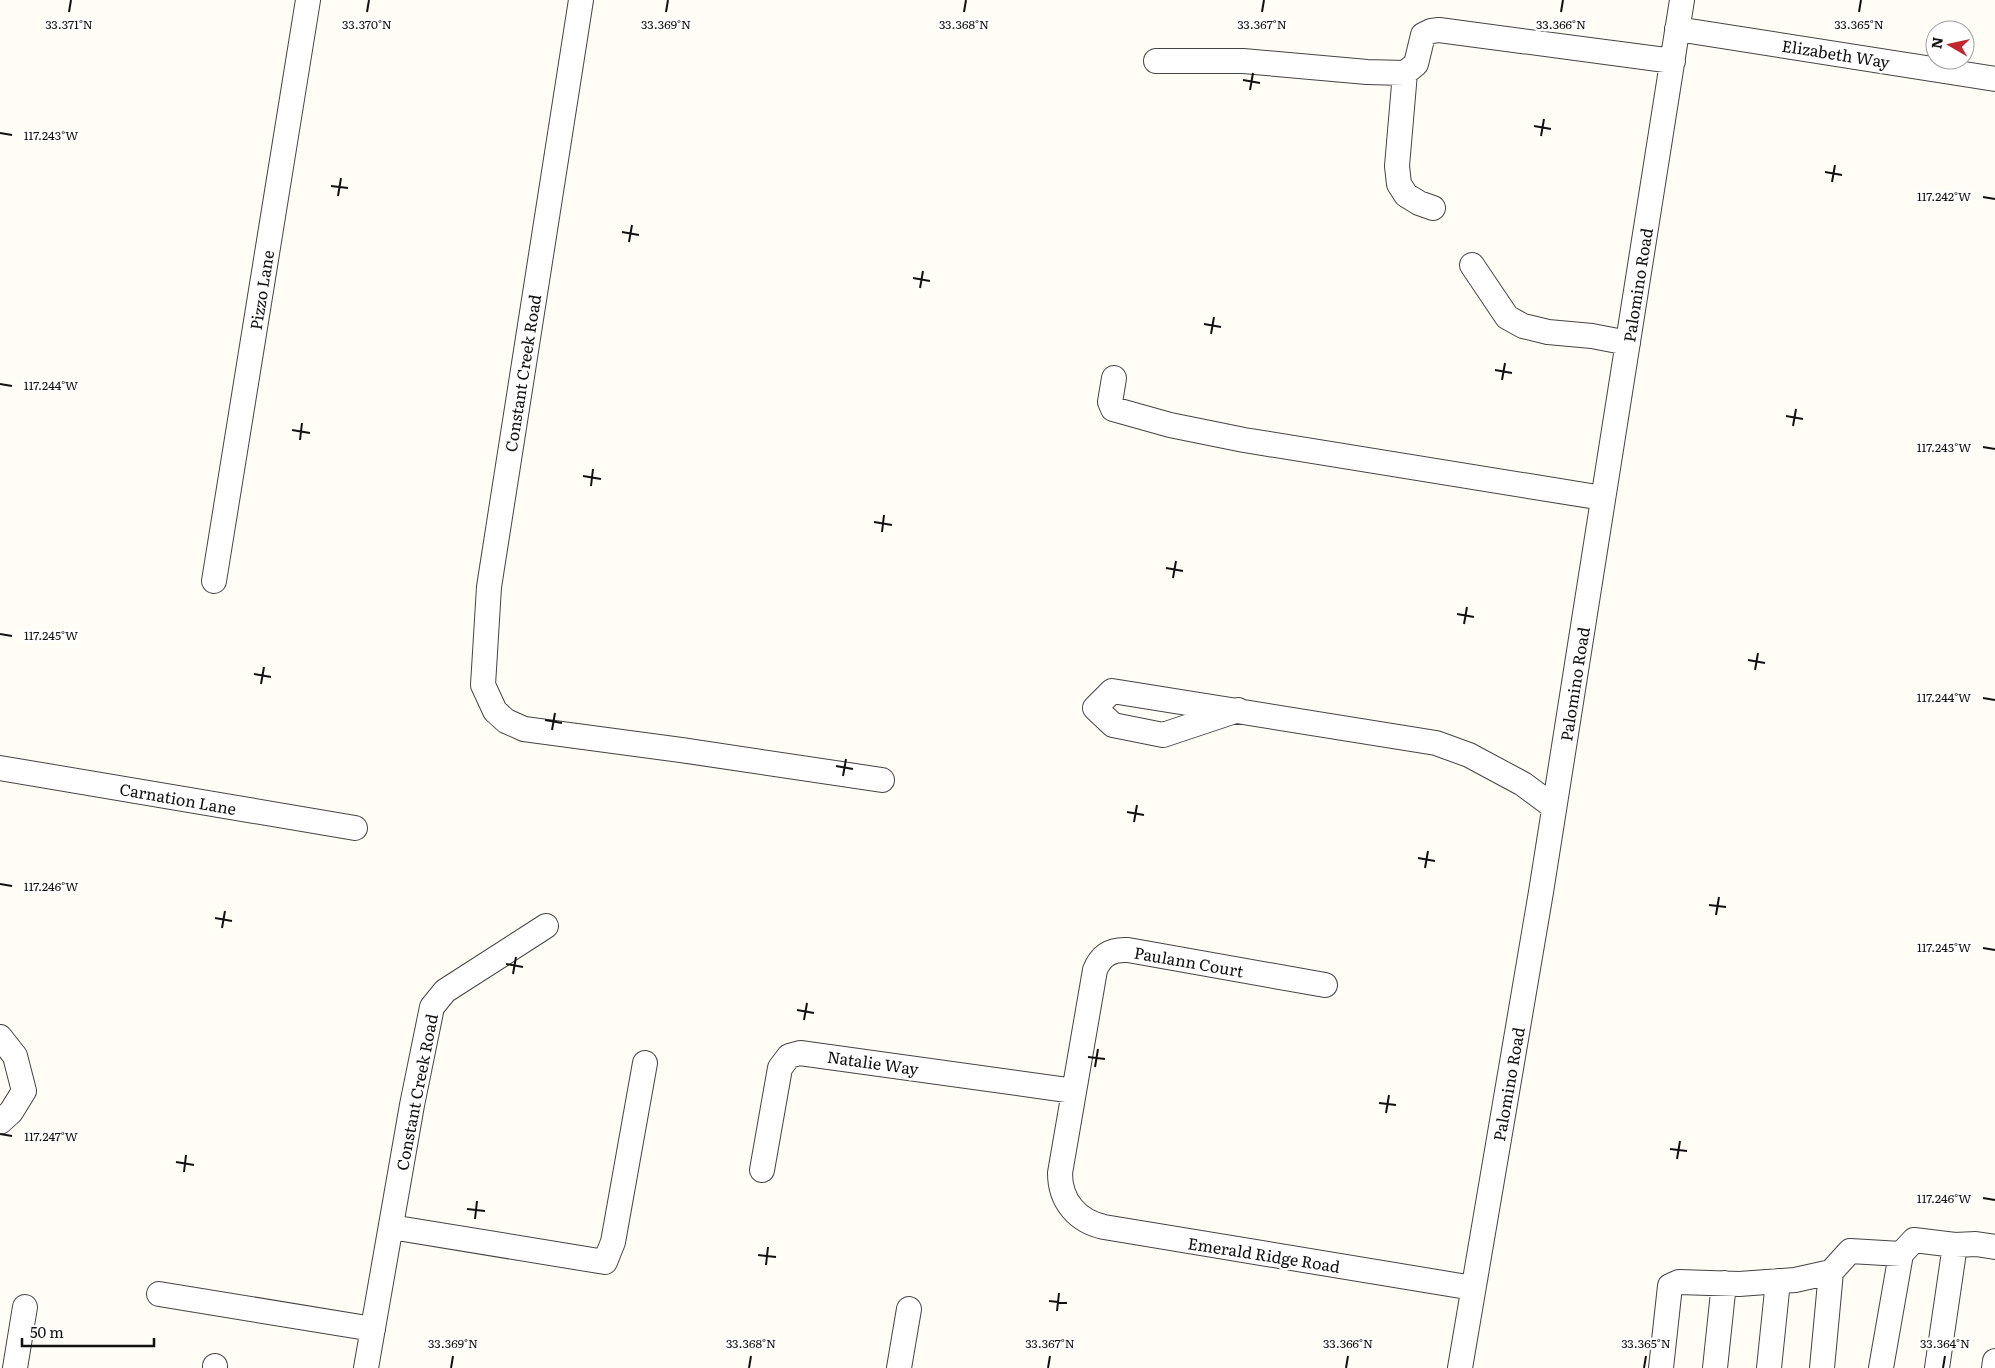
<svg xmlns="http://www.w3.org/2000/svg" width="1995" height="1368" font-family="Literata,serif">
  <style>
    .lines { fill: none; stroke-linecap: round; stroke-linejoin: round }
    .minor-casing { stroke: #444; stroke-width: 26 }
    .minor { stroke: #fff; stroke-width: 24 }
    .ticks { fill: none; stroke: #111; stroke-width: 2 }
    .labels { text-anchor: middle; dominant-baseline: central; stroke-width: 5; stroke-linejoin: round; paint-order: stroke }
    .street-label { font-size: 16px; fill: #111; stroke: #fff }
    .ticks-label { font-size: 12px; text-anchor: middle; fill: #111; stroke: #fff; stroke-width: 5; stroke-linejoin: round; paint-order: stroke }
  </style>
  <rect width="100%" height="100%" fill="#fffdf5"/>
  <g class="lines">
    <defs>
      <path id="minor" d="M581 0 489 587 483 685 495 711 506 721 524 729 681 750 882 780
        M1677 29 1995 79
        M1156 61H1243L1367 72 1405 73 1416 64 1423 35 1431 31 1439 30 1673 61
        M1405 73 1397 166 1399 184 1406 195 1419 203 1433 208
        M1472 265 1507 317 1523 326 1548 332 1592 336 1628 343
        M1114 378 1110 402 1113 409 1170 425 1244 440 1603 498
        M214 581 308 0
        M1238 710 1163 735 1113 725 1095 708 1112 691 1436 743 1469 755 1523 784 1554 807
        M0 768 355 828
        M1325 985 1128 950C1112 949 1101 955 1095 970L1060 1173C1060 1201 1077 1221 1104 1227L1473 1288
        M0 1037 15 1056 24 1091 11 1112 0 1122
        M762 1170 780 1068 789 1056 800 1053 1074 1091
        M391 1227 605 1262 613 1242 645 1063
        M159 1294 373 1329
        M15 1368 25 1307
        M215 1368V1366
        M366 1368 412 1105 432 1007 445 991 546 926
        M899 1368 909 1309
        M1460 1368 1541 892 1682 0
        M1661 1368 1670 1286 1679 1282 1739 1284 1795 1280 1831 1272 1850 1251 1901 1254
        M1715 1368 1724 1283
        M1769 1368 1778 1281
        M1822 1368 1831 1272
        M1881 1368 1901 1254 1914 1240 1955 1245 1976 1244 1995 1247
        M1937 1368 1955 1245
        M1994 1368 1995 1361"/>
    </defs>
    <!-- minor casing -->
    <use href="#minor" class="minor-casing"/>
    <!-- minor -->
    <use href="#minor" class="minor"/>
  </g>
  <!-- ticks -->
  <path class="ticks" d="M69 12 71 0M367 12 369 0M666 12 668 0M964 12 966 0M1262 12 1264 0M1561 12 1563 0M1859 12 1861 0M1243 80 1260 83M1250 90 1253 73M1534 126 1551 129M0 133 12 135M1541 136 1544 119M1825 172 1842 175M1832 182 1835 165M331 186 348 188M338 196 341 178M1983 197 1995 199M622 232 639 235M629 242 632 225M913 278 930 281M920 288 923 271M1204 324 1221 327M1211 334 1214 317M1495 370 1512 373M1502 380 1505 363M0 384 12 386M1786 416 1803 419M1793 426 1796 409M292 430 310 433M300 440 302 423M1983 447 1995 449M583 476 601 479M591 486 593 469M874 522 892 525M882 532 884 515M1166 568 1183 571M1173 578 1176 561M1457 614 1474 617M1464 624 1467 607M0 634 12 636M1748 660 1765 663M1755 670 1758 653M254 674 271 677M261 684 264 667M1983 698 1995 700M545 720 562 723M552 730 555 713M836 766 853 769M843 776 846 759M1127 812 1144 815M1134 822 1137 805M1418 858 1435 861M1425 868 1428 851M0 884 12 886M1709 905 1726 907M1716 915 1719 897M215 918 232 921M222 928 225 911M1983 948 1995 950M506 964 523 967M513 974 516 957M797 1010 814 1013M804 1020 807 1003M1088 1057 1105 1059M1095 1067 1098 1049M1379 1103 1396 1105M1386 1113 1389 1095M0 1134 12 1136M1670 1149 1687 1151M1677 1159 1680 1141M176 1162 194 1165M184 1172 186 1155M1983 1198 1995 1200M467 1209 485 1211M475 1219 477 1201M758 1255 776 1257M766 1265 768 1247M1049 1301 1067 1303M1057 1311 1059 1293M451 1368 453 1356M749 1368 751 1356M1048 1368 1050 1356M1346 1368 1348 1356M1644 1368 1646 1356M1943 1368 1945 1356"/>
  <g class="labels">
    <!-- street labels -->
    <g class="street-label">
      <text transform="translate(1836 53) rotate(9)">Elizabeth Way</text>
      <text transform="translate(1637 285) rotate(-81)">Palomino Road</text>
      <text transform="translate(261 290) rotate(-81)">Pizzo Lane</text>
      <text transform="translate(522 373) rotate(-81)">Constant Creek Road</text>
      <text transform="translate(1574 684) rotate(-81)">Palomino Road</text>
      <text transform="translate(178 798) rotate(10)">Carnation Lane</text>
      <text transform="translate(1189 961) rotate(10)">Paulann Court</text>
      <text transform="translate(873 1062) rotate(8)">Natalie Way</text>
      <text transform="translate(1508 1084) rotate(-80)">Palomino Road</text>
      <text transform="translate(416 1092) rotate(-79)">Constant Creek Road</text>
      <text transform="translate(1264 1254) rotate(9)">Emerald Ridge Road</text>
    </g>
  </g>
  <g class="ticks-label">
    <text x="69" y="29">33.371°N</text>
    <text x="367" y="29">33.370°N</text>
    <text x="666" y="29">33.369°N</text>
    <text x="964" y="29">33.368°N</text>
    <text x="1262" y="29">33.367°N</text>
    <text x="1561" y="29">33.366°N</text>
    <text x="1859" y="29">33.365°N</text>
    <text x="51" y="140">117.243°W</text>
    <text x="1944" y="201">117.242°W</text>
    <text x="51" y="390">117.244°W</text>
    <text x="1944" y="452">117.243°W</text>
    <text x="51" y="640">117.245°W</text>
    <text x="1944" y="702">117.244°W</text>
    <text x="51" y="891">117.246°W</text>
    <text x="1944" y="952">117.245°W</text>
    <text x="51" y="1141">117.247°W</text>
    <text x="1944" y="1203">117.246°W</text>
    <text x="453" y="1348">33.369°N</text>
    <text x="751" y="1348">33.368°N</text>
    <text x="1050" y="1348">33.367°N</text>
    <text x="1348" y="1348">33.366°N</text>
    <text x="1646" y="1348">33.365°N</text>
    <text x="1945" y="1348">33.364°N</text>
  </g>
  <!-- north arrow -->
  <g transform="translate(1950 45) rotate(279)"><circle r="24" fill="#ffffff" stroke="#a0a0a0"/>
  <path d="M0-4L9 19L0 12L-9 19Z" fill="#c4262e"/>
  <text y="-8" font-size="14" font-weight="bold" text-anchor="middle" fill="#111111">N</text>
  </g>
  <!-- scale -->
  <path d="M22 1338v8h132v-8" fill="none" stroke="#111111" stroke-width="2.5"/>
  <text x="30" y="1338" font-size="15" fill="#111111" stroke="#ffffff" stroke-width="4" paint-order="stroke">50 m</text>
</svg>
